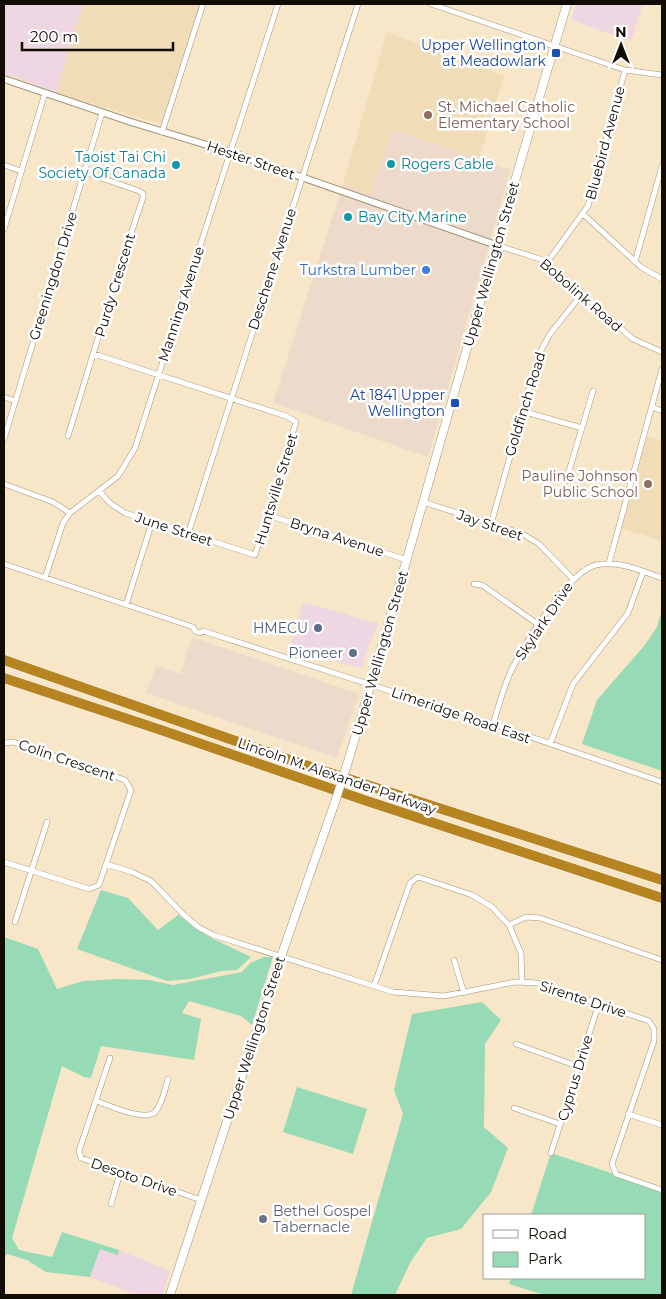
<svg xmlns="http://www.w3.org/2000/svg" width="666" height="1299" font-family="Montserrat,sans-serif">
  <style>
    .commercial { fill: #eed6e2 }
    .industrial { fill: #eddaca }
    .built { fill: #f0dcb7 }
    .green { fill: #96dbb5 }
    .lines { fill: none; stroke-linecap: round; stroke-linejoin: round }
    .minor-casing { stroke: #a39478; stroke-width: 6 }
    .tertiary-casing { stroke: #a39478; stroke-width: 8 }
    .secondary-casing { stroke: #a39478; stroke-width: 9 }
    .motorway-casing { stroke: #fff; stroke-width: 11 }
    .minor { stroke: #fff; stroke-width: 5 }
    .tertiary { stroke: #fff; stroke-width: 6 }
    .secondary { stroke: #fff; stroke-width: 8 }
    .motorway { stroke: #b78422; stroke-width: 10 }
    .secondary-bridge-casing { stroke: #a39478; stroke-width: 9; stroke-linecap: butt }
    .secondary-bridge { stroke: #fff; stroke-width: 8 }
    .transit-dot { fill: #1a4fb4; stroke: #fff; stroke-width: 2 }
    .education-dot { fill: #8d6e63; stroke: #fff; stroke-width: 2 }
    .culture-dot { fill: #0f9aa8; stroke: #fff; stroke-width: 2 }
    .shop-dot { fill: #3f7fe0; stroke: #fff; stroke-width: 2 }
    .service-dot { fill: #5c6f8a; stroke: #fff; stroke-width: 2 }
    .worship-dot { fill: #6b7280; stroke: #fff; stroke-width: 2 }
    .labels { text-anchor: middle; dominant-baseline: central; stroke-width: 5; stroke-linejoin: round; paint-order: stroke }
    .transit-label { font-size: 14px; fill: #164399; stroke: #fff; text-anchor: end }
    .education-label { font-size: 14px; fill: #785e54; stroke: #fff; text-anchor: start }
    .street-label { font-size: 14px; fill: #110c04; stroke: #fff }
    .culture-label { font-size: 14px; fill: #0d838f; stroke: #fff; text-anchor: start }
    .shop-label { font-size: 14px; fill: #366cbe; stroke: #fff; text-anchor: end }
    .service-label { font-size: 14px; fill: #4e5e75; stroke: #fff; text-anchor: end }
    .worship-label { font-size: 14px; fill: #5b616d; stroke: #fff; text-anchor: start }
  </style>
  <rect width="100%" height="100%" fill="#f7e6c8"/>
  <!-- commercial -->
  <path class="commercial" d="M4 4H83L56 93 4 73Z
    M576 4H643L631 41 571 20Z
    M303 602 379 624 369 644 362 668 289 651Z
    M100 1249 118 1254 119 1250 170 1271 162 1295H136L90 1277Z"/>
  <!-- industrial -->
  <path class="industrial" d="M392 129 510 170 428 457 273 403 343 184 370 194Z
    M192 637 359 694 337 758 146 693 156 666 180 674Z"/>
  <!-- built -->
  <path class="built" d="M83 4H205L165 125 56 93Z
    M387 32 504 76 479 159 392 129 370 195 343 184Z
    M647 436 662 441V541L621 528Z"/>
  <!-- green -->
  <path class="green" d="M662 610V771L582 744 597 700 644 646 657 627Z
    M101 890 128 898 158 930 178 915 207 936 251 957 237 970 222 971 190 979 167 981 77 949Z
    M4 937 38 949 57 989 83 981 118 979 149 980 173 985 242 972 250 963 264 957H273L252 1025 241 1016 189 1001 182 1013 201 1019 194 1060 101 1046 91 1078 84 1077 62 1066 12 1238 19 1250 52 1257 62 1232 119 1250 118 1255 100 1249 90 1277 46 1272 27 1260 7 1254 4 1259Z
    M482 1002 501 1020 485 1044 484 1127 508 1148 491 1192 461 1229 427 1238 410 1263 395 1295H351L403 1114 394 1090 412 1014Z
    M297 1087 367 1109 353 1154 283 1132Z
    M551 1153 662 1190V1295H544L509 1284 511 1278H645V1215H531Z"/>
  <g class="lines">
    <defs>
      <path id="minor" d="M431 4 625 70 662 75
        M162 132 203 4
        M4 165 21 171
        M583 214 641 267 662 279
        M4 229 45 93
        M496 245 543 260 633 339 662 352
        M635 262 662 166
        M546 264 588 206 625 70
        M94 354 286 416 296 422 255 555 125 513 110 503 99 491
        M4 397 15 401
        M652 407 662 411
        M522 411 582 428
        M68 436 120 266 143 198V194L139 191 84 172
        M4 439 102 113
        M566 481 593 391
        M4 484 53 502 70 513
        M423 502 523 534 539 544 573 579
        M268 515 407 560
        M491 524 539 354 550 334 581 295
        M188 534 358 4
        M609 563 662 369
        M4 564 193 627 195 631 200 633 203 631 484 721 662 782
        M45 578 63 523 70 513 118 476 135 448 278 4
        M474 584 482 585 539 625
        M126 605 152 522
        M493 724C499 706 504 684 513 667 526 642 569 571 596 565 619 560 641 571 662 578
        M4 743 13 742 125 780 131 790 99 885 89 889 4 862
        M550 744 573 684 628 613 643 572
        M106 864 132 872 151 881 184 915 198 927 213 935 393 992 444 996 515 982 538 983 649 1021 654 1029V1041L612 1164 616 1174 662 1190
        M15 922 47 822
        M509 925 521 953 522 982
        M454 960 464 993
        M374 986 410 883 418 877 472 895 492 907 509 925 526 917 540 918 662 960
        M516 1044 577 1066
        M110 1058 79 1151 81 1158 201 1200
        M96 1101C108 1105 145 1122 155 1112 162 1105 165 1089 168 1079
        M514 1108 560 1124
        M628 1114 662 1125
        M551 1153 599 1003
        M111 1204 120 1173"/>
      <path id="tertiary" d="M4 79 131 122 230 152 496 245"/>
      <path id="secondary" d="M347 765C422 512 491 257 567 4
        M170 1295 284 948 335 802"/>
      <path id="motorway" d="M4 660 290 760 662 880
        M4 678 158 729 364 800 662 898"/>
    </defs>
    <!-- minor casing -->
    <use href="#minor" class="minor-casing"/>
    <!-- tertiary casing -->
    <use href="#tertiary" class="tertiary-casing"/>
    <!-- secondary casing -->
    <use href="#secondary" class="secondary-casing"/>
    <!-- motorway casing -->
    <use href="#motorway" class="motorway-casing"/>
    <!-- minor -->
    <use href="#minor" class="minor"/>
    <!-- tertiary -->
    <use href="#tertiary" class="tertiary"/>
    <!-- secondary -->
    <use href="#secondary" class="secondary"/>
    <!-- motorway -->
    <use href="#motorway" class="motorway"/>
    <defs>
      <path id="secondary-bridge" d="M335 802 347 765"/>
    </defs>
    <!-- secondary-bridge casing -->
    <use href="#secondary-bridge" class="secondary-bridge-casing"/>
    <!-- secondary-bridge -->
    <use href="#secondary-bridge" class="secondary-bridge"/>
  </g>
  <!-- markers -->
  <g class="transit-dot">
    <rect x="551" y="48" width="10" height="10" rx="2.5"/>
    <rect x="450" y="398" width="10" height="10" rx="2.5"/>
  </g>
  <g class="education-dot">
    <circle cx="428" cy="115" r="5"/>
    <circle cx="648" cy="484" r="5"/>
  </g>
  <g class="culture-dot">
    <circle cx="391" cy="164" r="5"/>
    <circle cx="176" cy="165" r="5"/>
    <circle cx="348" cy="217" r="5"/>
  </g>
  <circle class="shop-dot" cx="426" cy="270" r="5"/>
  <g class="service-dot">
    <circle cx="318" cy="628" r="5"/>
    <circle cx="353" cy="653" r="5"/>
  </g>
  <circle class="worship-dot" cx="263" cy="1219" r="5"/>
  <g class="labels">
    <!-- transit labels -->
    <g class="transit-label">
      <text x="546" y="45">Upper Wellington<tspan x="546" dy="16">at Meadowlark</tspan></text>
      <text x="445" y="395">At 1841 Upper<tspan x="445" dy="16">Wellington</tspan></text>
    </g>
    <!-- education labels -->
    <g class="education-label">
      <text x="438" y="107">St. Michael Catholic<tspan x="438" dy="16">Elementary School</tspan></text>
      <text x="638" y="476" text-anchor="end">Pauline Johnson<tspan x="638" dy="16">Public School</tspan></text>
    </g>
    <!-- street labels -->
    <g class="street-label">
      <text transform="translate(605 143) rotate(-75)">Bluebird Avenue</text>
      <text transform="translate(251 160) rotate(19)">Hester Street</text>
      <text transform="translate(491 264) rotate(-74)">Upper Wellington Street</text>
      <text transform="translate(272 269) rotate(-72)">Deschene Avenue</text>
      <text transform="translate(53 276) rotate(-73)">Greeningdon Drive</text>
      <text transform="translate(115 285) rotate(-73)">Purdy Crescent</text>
      <text transform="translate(581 295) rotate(41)">Bobolink Road</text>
      <text transform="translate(181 304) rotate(-72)">Manning Avenue</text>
      <text transform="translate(525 404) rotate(-73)">Goldfinch Road</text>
      <text transform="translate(276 489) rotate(-73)">Huntsville Street</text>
      <text transform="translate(490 525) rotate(19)">Jay Street</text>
      <text transform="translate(174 529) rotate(18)">June Street</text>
      <text transform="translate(337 537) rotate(18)">Bryna Avenue</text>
      <text transform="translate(544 621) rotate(-56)">Skylark Drive</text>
      <text transform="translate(380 653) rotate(-74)">Upper Wellington Street</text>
      <text transform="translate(461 715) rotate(19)">Limeridge Road East</text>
      <text transform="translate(67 760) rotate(19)">Colin Crescent</text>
      <text transform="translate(337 776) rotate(19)">Lincoln M. Alexander Parkway</text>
      <text transform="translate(583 999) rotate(18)">Sirente Drive</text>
      <text transform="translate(254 1038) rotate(-72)">Upper Wellington Street</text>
      <text transform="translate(575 1078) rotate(-73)">Cyprus Drive</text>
      <text transform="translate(134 1177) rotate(19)">Desoto Drive</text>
    </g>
    <!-- culture labels -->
    <g class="culture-label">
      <text x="166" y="157" text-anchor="end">Taoist Tai Chi<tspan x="166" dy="16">Society Of Canada</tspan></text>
      <text x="401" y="164">Rogers Cable</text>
      <text x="358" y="217">Bay City Marine</text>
    </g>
    <!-- shop labels -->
    <g class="shop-label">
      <text x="416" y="270">Turkstra Lumber</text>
    </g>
    <!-- service labels -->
    <g class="service-label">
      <text x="308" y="628">HMECU</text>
      <text x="343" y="653">Pioneer</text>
    </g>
    <!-- worship labels -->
    <g class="worship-label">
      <text x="273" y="1211">Bethel Gospel<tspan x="273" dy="16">Tabernacle</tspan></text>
    </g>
  </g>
  <!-- border -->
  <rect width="666" height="1299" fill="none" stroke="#110c04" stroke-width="10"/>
  <!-- legend -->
  <rect x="483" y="1214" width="162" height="65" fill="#ffffff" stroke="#a09e9b"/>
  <rect x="493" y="1230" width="25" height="8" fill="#ffffff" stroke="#a09e9b"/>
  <text x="528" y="1239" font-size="15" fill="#110c04">Road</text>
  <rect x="493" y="1252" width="25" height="15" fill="#96dbb5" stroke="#a09e9b"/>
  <text x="528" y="1264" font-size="15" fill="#110c04">Park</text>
  <!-- north arrow -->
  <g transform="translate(621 45)" stroke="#ffffff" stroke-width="4" paint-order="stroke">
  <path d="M0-4L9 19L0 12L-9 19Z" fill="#110c04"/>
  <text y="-8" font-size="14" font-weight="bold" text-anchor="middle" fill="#110c04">N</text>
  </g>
  <!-- scale -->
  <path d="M22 42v8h151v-8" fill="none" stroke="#110c04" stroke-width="2.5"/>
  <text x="30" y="42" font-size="15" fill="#110c04" stroke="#ffffff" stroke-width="4" paint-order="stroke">200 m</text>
</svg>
